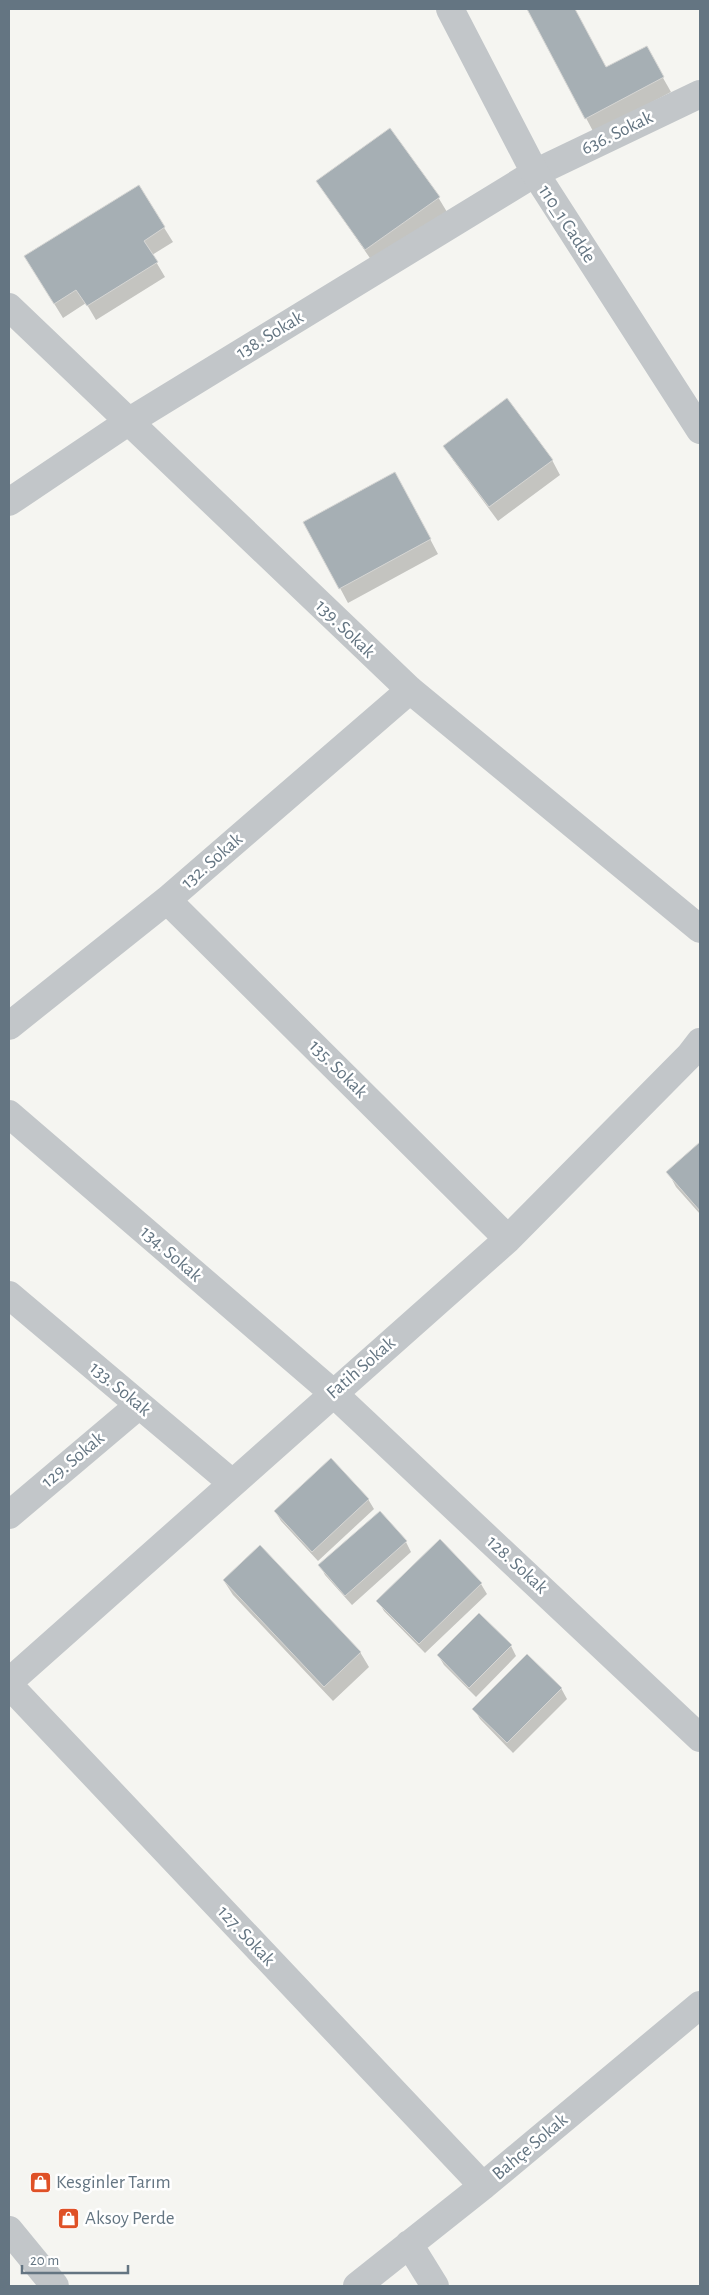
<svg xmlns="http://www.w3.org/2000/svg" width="709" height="2295" font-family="'Alegreya Sans',sans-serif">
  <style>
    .shadow { fill: #0003 }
    .building { fill: #a6afb4; stroke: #d6d6d4 }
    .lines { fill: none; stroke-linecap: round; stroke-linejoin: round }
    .minor { stroke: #c2c6c9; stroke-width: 28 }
    .tertiary { stroke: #c2c6c9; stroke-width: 28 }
    .labels { text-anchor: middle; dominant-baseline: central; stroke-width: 5; stroke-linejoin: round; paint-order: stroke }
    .street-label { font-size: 19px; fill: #647582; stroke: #fff }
    .poi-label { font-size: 19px; fill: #647582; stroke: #fff; text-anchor: start }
  </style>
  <rect width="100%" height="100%" fill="#f5f5f1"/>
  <!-- shadow -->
  <path class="shadow" d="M528 9H575L606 68 654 62 671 92 594 133Z
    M317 181 438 197 447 212 374 264Z
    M138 186 173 242 152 255 165 277 96 320 86 303 63 318 34 271Z
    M445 446 552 460 560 475 498 521 453 460Z
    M403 488 438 554 348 603 340 588Z
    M700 1144V1214L676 1187 668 1172Z
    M368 1499 374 1509 318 1561 281 1521 275 1511Z
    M406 1542 411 1552 352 1605 325 1575 320 1565Z
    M224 1581 360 1652 369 1667 333 1701 233 1595Z
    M481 1584 487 1594 425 1653 384 1611 378 1601Z
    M511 1646 516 1656 476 1697 444 1665 438 1655Z
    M561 1688 567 1699 513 1753 480 1719 474 1709Z"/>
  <!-- building -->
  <path class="building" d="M527 9H575L606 67 647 46 664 77 585 119Z
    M390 128 440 197 365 250 316 181Z
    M139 185 165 227 144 241 158 262 87 306 76 290 54 304 24 256Z
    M507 398 553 460 489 507 443 446Z
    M395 472 431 539 339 589 303 522Z
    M700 1142V1211L666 1172Z
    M331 1458 369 1499 312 1552 274 1511Z
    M380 1511 407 1541 345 1596 318 1565Z
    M440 1539 482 1583 419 1644 376 1601Z
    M260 1545 361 1652 324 1687 223 1580Z
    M479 1613 512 1645 469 1688 437 1655Z
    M527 1654 562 1688 507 1743 472 1709Z"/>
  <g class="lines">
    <!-- minor -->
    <path class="minor" d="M9 307 410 690 700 929
      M9 502 128 422 535 173 700 94
      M167 900 508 1239
      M9 1026 167 900 410 690
      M9 1114 333 1393 700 1738
      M9 1295 232 1483
      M9 1515 138 1406
      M9 1682 508 1239 690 1055 700 1042
      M9 1685 483 2186
      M409 2244 435 2286
      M357 2286 483 2186 700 2005"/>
    <!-- tertiary -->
    <path class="tertiary" d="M450 9 535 173 700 430
      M9 2230 55 2286"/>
  </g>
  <!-- icons -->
  <defs>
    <symbol id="shop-square" viewBox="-11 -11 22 22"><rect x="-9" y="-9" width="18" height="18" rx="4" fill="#df5127" stroke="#fff"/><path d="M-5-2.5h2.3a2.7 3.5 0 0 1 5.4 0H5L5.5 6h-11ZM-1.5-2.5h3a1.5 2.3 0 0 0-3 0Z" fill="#fff"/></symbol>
  </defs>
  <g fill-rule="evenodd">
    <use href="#shop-square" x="28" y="2170" width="25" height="25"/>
    <use href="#shop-square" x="56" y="2206" width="25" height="25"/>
  </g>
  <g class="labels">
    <!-- street labels -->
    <g class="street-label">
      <text transform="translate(617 133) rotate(-26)">636. Sokak</text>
      <text transform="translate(567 224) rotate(57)">110_1 Cadde</text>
      <text transform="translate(270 335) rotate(-31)">138. Sokak</text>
      <text transform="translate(345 629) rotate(44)">139. Sokak</text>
      <text transform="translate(212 861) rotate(-41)">132. Sokak</text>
      <text transform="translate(338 1069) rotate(45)">135. Sokak</text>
      <text transform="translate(171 1254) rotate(41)">134. Sokak</text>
      <text transform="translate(361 1368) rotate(-41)">Fatih Sokak</text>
      <text transform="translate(120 1389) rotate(40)">133. Sokak</text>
      <text transform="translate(73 1460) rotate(-40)">129. Sokak</text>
      <text transform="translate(517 1565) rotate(43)">128. Sokak</text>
      <text transform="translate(246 1936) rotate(47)">127. Sokak</text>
      <text transform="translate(530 2147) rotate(-40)">Bahçe Sokak</text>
    </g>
    <!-- poi labels -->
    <g class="poi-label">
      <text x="56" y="2182">Kesginler Tarım</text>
      <text x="85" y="2218">Aksoy Perde</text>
    </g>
  </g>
  <!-- border -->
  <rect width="709" height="2295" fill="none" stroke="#647582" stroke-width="20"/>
  <!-- scale -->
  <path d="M22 2265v8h106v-8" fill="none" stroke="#647582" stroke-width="2.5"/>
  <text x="30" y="2265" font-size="15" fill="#647582" stroke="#ffffff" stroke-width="4" paint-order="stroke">20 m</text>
</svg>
